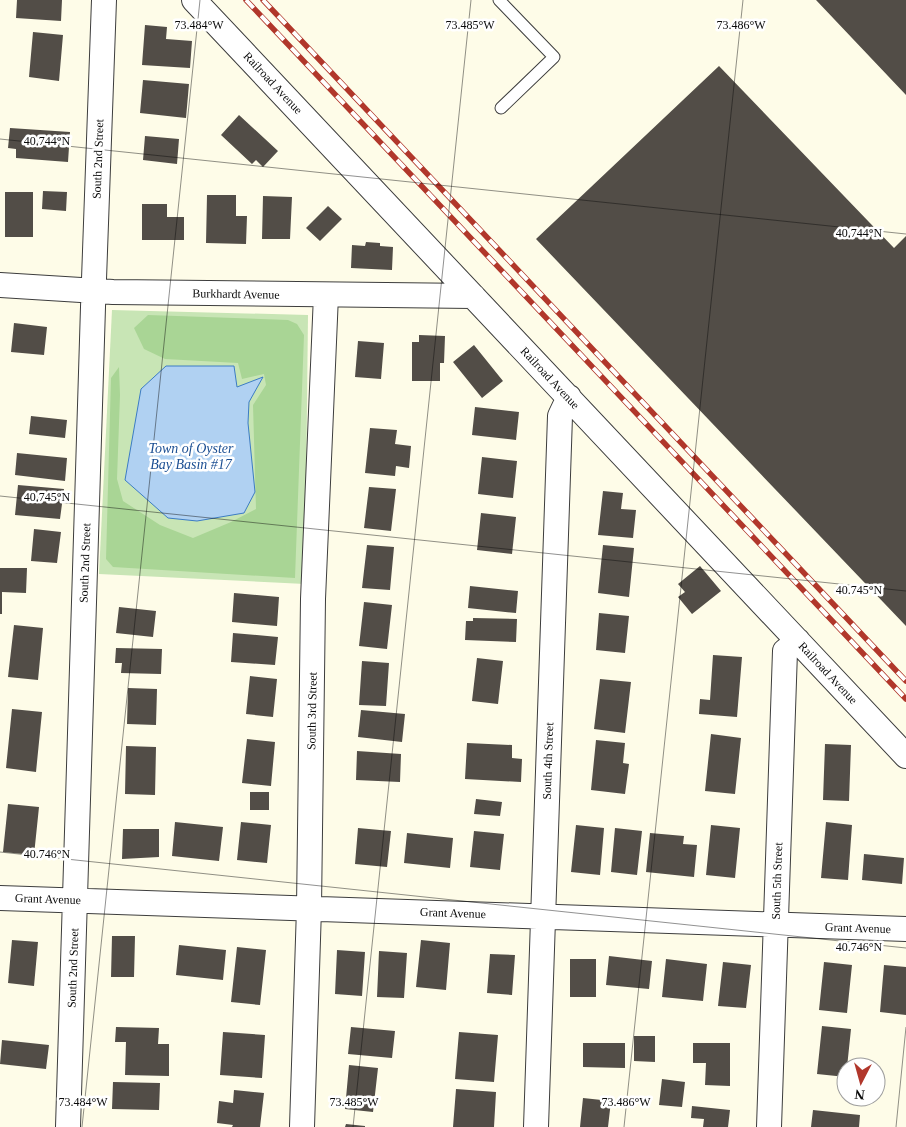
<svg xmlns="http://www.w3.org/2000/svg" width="906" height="1127" font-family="Georgia,serif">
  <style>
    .green { fill: #c8e5b5 }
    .forest { fill: #a9d595 }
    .water { fill: #b0d1f2; stroke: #3c7cc4 }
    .building { fill: #524d47 }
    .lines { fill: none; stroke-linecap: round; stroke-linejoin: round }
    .service-casing { stroke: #3d3d3d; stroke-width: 13 }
    .minor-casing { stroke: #3d3d3d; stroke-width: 26 }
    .service { stroke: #fff; stroke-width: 11 }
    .minor { stroke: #fff; stroke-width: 24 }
    .rail-casing { stroke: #b1372b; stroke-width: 5.5 }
    .rail { stroke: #fff; stroke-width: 4; stroke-dasharray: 11; stroke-linecap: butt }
    .ticks { fill: none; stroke: #0a0a0a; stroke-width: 1; stroke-opacity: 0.45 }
    .labels { text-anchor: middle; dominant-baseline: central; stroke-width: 5; stroke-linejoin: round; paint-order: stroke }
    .street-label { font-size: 12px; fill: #0a0a0a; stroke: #fff }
    .water-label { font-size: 14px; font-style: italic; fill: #1c4f93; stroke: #fff }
    .ticks-label { font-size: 12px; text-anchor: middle; fill: #0a0a0a; stroke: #fff; stroke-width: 5; stroke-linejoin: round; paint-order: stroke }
  </style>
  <rect width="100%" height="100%" fill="#fefce8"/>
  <!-- green -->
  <path class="green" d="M112 310 308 315 305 584 99 574Z"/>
  <!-- forest -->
  <path class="forest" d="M148 315 288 320 297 324 304 335 295 578 113 567 106 559 111 378 119 367 120 395 117 479 123 501 160 525 193 538 231 522 256 509 253 405 266 385 264 374 242 379 238 363 165 359 144 349 134 328Z"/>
  <!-- water -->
  <path class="water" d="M166 366H234L237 387 263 377 249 402 248 423 255 492 244 513 197 521 168 518 125 480 141 389Z"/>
  <!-- building -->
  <path class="building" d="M17 0H62L61 21 16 18Z
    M816 0H906V95Z
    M145 25 167 27 166 39 192 41 190 68 142 65Z
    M33 32 63 35 59 81 29 77Z
    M719 66 894 248 906 236V626L536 239Z
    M143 80 189 84 186 118 140 113Z
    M239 115 278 151 263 167 256 160 252 164 221 135Z
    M10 128 70 132 68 162 16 158V149L8 148Z
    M145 136 179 139 177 164 143 160Z
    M43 191 67 192 66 211 42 209Z
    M5 192H33V237H5Z
    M207 195H236V216H247L246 244 206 243Z
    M263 196 292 197 290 239H262Z
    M142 204H167V217H184V240H142Z
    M328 206 342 219 320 241 306 228Z
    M366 242 380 243V246L393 247 392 270 351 268 352 245 365 246Z
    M14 323 47 327 44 355 11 352Z
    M419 335 445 336 444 363H440V381H412V342H419Z
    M358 341 384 343 381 379 355 377Z
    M474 345 503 381 482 398 453 362Z
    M475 407 519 412 516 440 472 435Z
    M31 416 67 420 65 438 29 434Z
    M370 428 397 430 395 444 411 446 409 468 396 466 395 476 365 473Z
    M17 453 67 458 65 481 15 475Z
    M482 457 517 461 513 498 478 494Z
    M18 485 64 489 60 519 15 515Z
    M369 487 396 489 391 531 364 528Z
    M603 491 623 493 621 509 636 510 633 538 598 535Z
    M481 513 516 517 512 554 477 550Z
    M34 529 61 532 57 563 31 561Z
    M367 545 394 547 390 590 362 588Z
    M603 545 634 548 629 597 598 593Z
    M700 566 721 591 692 614 678 597 685 592 678 584Z
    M0 568H27L26 593 2 592V614H0Z
    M470 586 518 591 516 613 468 608Z
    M234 593 279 597 277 626 232 622Z
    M364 602 392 605 387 649 359 646Z
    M119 607 156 611 153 637 116 633Z
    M599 613 629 616 625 653 596 650Z
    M473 618 517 619 516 642 465 640 466 621H473Z
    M14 625 43 628 38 680 8 677Z
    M233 633 278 637 275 665 231 662Z
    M116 648 162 649 161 674 121 673 122 663H115Z
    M713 655 742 657 737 717 699 714 700 699 710 700Z
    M477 658 503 661 498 704 472 701Z
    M362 661 389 663 386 706 359 705Z
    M250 676 277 679 273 717 246 714Z
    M600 679 631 682 625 733 594 729Z
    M128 688 157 689 156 725 127 724Z
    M12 709 42 712 36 772 6 768Z
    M361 710 405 714 402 742 358 737Z
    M711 734 741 738 735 794 705 791Z
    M247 739 275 742 271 786 242 783Z
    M596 740 625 743 623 763 629 764 625 794 591 790Z
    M467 743 512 745V758L522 759 521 782 465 779Z
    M825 744 851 745 849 801 823 800Z
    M126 746 156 747 155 795 125 794Z
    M357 751 401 754 400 782 356 780Z
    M250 792H269V810H250Z
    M476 799 502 802 500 816 474 814Z
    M8 804 39 807 34 855 3 852Z
    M175 822 223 827 219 861 172 856Z
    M241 822 271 825 267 863 237 860Z
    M826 822 852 825 848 880 821 878Z
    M576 825 604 828 600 875 571 872Z
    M711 825 740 828 735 878 706 875Z
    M358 828 391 831 387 867 355 864Z
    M615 828 642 831 637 875 611 872Z
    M123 829H159V857L122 859Z
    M474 831 504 834 500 870 470 867Z
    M407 833 453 838 450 868 404 863Z
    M650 833 684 836 683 844 697 845 694 877 646 872Z
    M864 854 904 858 902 884 862 880Z
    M112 936H135L134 977H111Z
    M12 940 38 942 34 986 8 983Z
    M421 940 450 943 446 990 416 987Z
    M179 945 226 950 223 980 176 975Z
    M237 947 266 950 260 1005 231 1002Z
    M337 950 365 952 362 996 335 994Z
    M379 951 407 953 404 998 377 997Z
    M490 954 515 955 512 995 487 993Z
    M609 956 652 961 649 989 606 985Z
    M570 959H596V997H570Z
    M666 959 707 964 703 1001 662 997Z
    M723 962 751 965 746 1008 718 1006Z
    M824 962 852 965 847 1013 819 1010Z
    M884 965 906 967V1015L880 1012Z
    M822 1026 851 1029 846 1077 817 1074Z
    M116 1027 159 1028 158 1044H169V1076L125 1075 126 1042H115Z
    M351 1027 395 1031 392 1058 348 1054Z
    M223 1032 265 1035 262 1078 220 1075Z
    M459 1032 498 1035 494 1082 455 1079Z
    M634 1036H655V1062L634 1061Z
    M2 1040 49 1045 46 1069 0 1064Z
    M583 1043H625V1068L583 1067Z
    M693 1043H730V1086L705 1085 706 1063H693Z
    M349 1065 378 1068 373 1112 345 1109Z
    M662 1079 685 1082 682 1107 659 1105Z
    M113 1082 160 1083 159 1110 112 1109Z
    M456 1089 496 1092 494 1127H453Z
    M234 1090 264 1093 260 1127H232L233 1125 217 1123 219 1101 233 1103Z
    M583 1098 611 1101 608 1127H580Z
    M692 1106 730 1110 728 1127H703L704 1119 691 1118Z
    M813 1110 860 1115 859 1127H811Z
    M346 1124 365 1126V1127H345Z"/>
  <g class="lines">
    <defs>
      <path id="service" d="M499 0 554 57 501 108"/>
      <path id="minor" d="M194 0 906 756
        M0 285 113 292 473 296
        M0 898 906 929
        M68 1127 93 307 104 0
        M302 1127 309 908 313 599 326 295
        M536 1127 560 416 569 397
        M769 1127 785 651 798 641"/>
    </defs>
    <!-- service casing -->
    <use href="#service" class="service-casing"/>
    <!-- minor casing -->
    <use href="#minor" class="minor-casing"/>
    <!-- service -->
    <use href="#service" class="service"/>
    <!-- minor -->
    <use href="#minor" class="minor"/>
    <defs>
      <path id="rail" d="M246 0 906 699
        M263 0 906 681"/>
    </defs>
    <!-- rail casing -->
    <use href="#rail" class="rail-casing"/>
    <!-- rail -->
    <use href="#rail" class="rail"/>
  </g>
  <!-- ticks -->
  <path class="ticks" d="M0 139 906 234M0 496 906 591M0 852 906 948M82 1127 200 0M353 1127 471 0M624 1127 743 0M896 1127 906 1027"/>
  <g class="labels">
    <!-- street labels -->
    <g class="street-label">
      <text transform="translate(273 83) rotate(47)">Railroad Avenue</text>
      <text transform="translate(98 159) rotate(-88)">South 2nd Street</text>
      <text transform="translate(236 294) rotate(1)">Burkhardt Avenue</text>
      <text transform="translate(550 378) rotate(47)">Railroad Avenue</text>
      <text transform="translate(85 563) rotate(-88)">South 2nd Street</text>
      <text transform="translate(828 673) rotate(47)">Railroad Avenue</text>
      <text transform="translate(312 711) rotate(-89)">South 3rd Street</text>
      <text transform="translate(548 761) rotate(-88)">South 4th Street</text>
      <text transform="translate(777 881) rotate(-88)">South 5th Street</text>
      <text transform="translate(48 899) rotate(2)">Grant Avenue</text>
      <text transform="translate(453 913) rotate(2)">Grant Avenue</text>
      <text transform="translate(858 928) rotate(2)">Grant Avenue</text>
      <text transform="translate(73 968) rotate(-88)">South 2nd Street</text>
    </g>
    <!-- water labels -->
    <g class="water-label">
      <text x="191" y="448">Town of Oyster<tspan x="191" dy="16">Bay Basin #17</tspan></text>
    </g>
  </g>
  <g class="ticks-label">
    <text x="199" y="29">73.484°W</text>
    <text x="470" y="29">73.485°W</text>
    <text x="741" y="29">73.486°W</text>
    <text x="47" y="145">40.744°N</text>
    <text x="859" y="237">40.744°N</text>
    <text x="47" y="501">40.745°N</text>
    <text x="859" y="594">40.745°N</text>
    <text x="47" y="858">40.746°N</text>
    <text x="859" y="951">40.746°N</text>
    <text x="83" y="1106">73.484°W</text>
    <text x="354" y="1106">73.485°W</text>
    <text x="626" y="1106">73.486°W</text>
  </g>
  <!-- north arrow -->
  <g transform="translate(861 1082) rotate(186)"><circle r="24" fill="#ffffff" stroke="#9d9d9d"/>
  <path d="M0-4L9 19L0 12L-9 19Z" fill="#b1372b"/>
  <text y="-8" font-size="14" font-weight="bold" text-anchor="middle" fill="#0a0a0a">N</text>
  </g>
</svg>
